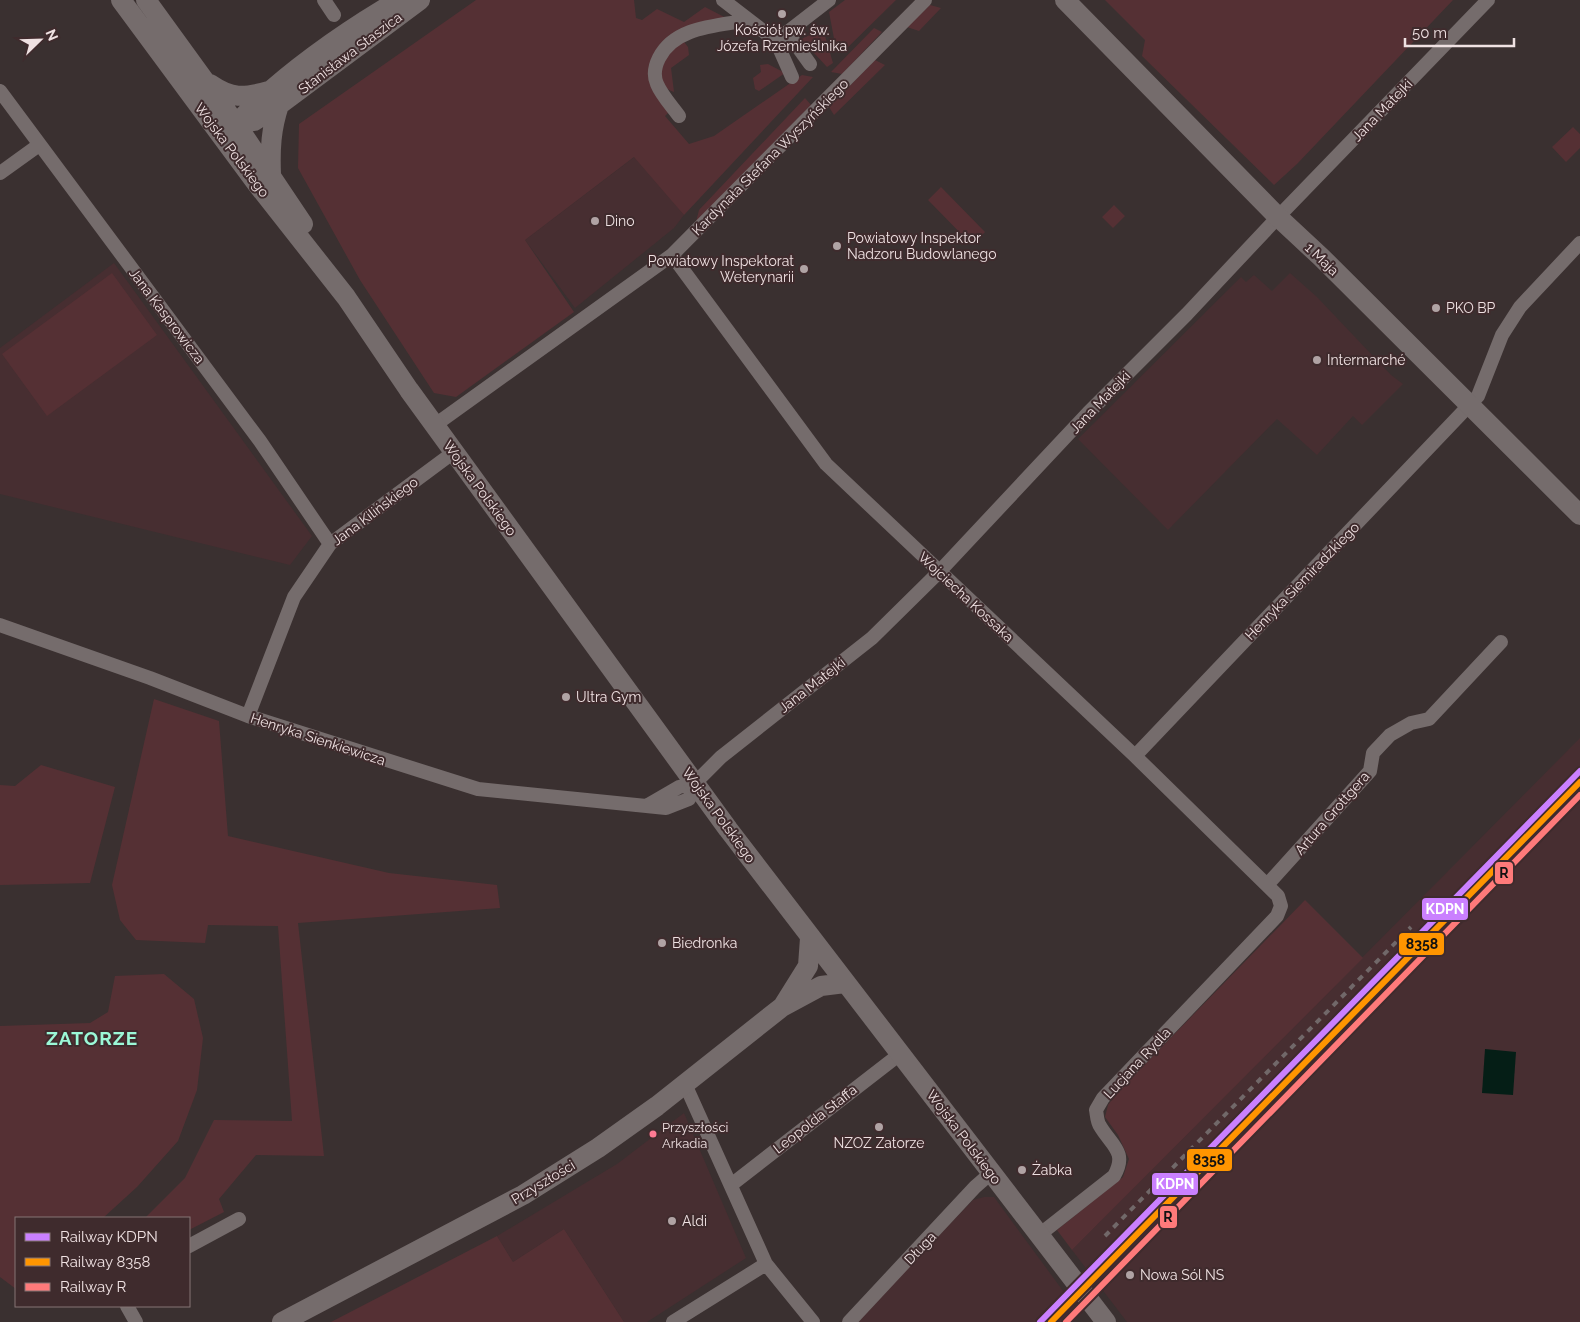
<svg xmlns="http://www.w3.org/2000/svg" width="1580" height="1322" font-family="Raleway,sans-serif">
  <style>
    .built { fill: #472e31 }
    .green { fill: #553034 }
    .water { fill: #051e16 }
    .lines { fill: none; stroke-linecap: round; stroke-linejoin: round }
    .street { stroke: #756c6c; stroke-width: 14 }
    .secondary { stroke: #756c6c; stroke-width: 20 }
    .rail { stroke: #716869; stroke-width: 4; stroke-dasharray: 6 6; stroke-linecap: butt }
    .rail-1-casing { stroke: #3f2b2d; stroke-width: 10 }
    .rail-2-casing { stroke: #3f2b2d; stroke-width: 10 }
    .rail-3-casing { stroke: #3f2b2d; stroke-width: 10 }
    .rail-1 { stroke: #ca80ff; stroke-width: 6 }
    .rail-2 { stroke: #ff9500; stroke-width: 6 }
    .rail-3 { stroke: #fe7a7a; stroke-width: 6 }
    .poi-dot { fill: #b0a3a4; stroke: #3f2b2d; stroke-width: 2 }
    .bus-dot { fill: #fe7a93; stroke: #3f2b2d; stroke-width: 2 }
    .labels { text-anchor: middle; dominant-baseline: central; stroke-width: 4; stroke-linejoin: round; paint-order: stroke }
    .bus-label { font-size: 13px; fill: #efe1e2; stroke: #3f2b2d; text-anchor: start }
    .poi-label { font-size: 14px; fill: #efe1e2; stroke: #3f2b2d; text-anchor: start }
    .street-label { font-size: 14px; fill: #efe1e2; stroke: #3f2b2d }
    .district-label { font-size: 19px; font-weight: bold; letter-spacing: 1px; fill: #9bf8d7; stroke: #3f2b2d }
    .line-badge { stroke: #3f2b2d; stroke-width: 2 }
    .badge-label { font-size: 14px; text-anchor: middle; font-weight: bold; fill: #fff }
    .pale-badge-label { font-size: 14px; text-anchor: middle; font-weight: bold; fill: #111 }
  </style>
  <rect width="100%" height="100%" fill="#3a3030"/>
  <!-- built -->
  <path class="built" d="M637 155 684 215 674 228 575 308 525 240Z
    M114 263 312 536 290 565 0 494V348Z
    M1290 273 1317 297 1391 375 1403 384 1362 425 1353 416 1317 455 1277 419 1168 530 1078 439 1241 277 1246 282 1254 275 1272 291Z
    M1580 738V1322H1127L1072 1250Z
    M684 1113 746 1258 647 1322H624L564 1229 513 1262 497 1236 617 1164Z
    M984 1197H994L1080 1314 1072 1322H856L973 1200Z"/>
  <!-- green -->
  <path class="green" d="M476 0H634L636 18 642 20 657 9 684 22 705 7 730 20 700 25 649 70 669 112 665 116 689 144 714 136 802 75 813 77 684 215 634 157 525 240 574 312 456 397 434 393 360 280 298 168 299 124Z
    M845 0H896L842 53 836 49 829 12Z
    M1105 0H1453L1297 164 1274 185 1142 56 1145 40Z
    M930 5 941 8 919 31 907 27Z
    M874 28 882 32 842 74 831 72Z
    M823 29 833 63 827 67 801 39Z
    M681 38 688 47 689 55 671 68 674 92C643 81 669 53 681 38Z
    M875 60 885 65 834 115 829 107Z
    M768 64 785 73 759 91 755 89 753 78 761 72 760 65Z
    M805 98 811 105 696 222 699 210Z
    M1573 127 1580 134V148L1566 162 1552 147Z
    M941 187 985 232 972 245 928 200Z
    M1114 205 1125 216 1113 228 1102 217Z
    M112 273 157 335 47 416 2 354Z
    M154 699 219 721 228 836 389 873 497 885 500 908 298 923 324 1156 256 1155 219 1199 224 1212 189 1230V1218H145L185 1178 214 1120 292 1121 278 926 208 925 205 943 136 940 120 920 112 885Z
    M41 765 115 787 90 883 0 885V785L15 786Z
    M1305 900 1363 958 1072 1250 1057 1230 1123 1177 1129 1159 1118 1135 1105 1117 1108 1105 1116 1094Z
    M164 974 194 999 203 1038 197 1090 178 1141 137 1187 103 1218H16V1289L0 1277V1026L90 1023 108 1012 115 976Z
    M564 1229 624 1322H331L497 1236 513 1262Z"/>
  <!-- water -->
  <path class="water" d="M1485 1049 1516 1052 1513 1095 1482 1093Z"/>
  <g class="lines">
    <!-- street -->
    <path class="street" d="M324 0 334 15
      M723 0 776 41 792 77
      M787 32 810 64
      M776 41 829 0
      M0 91 260 441 330 544
      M679 116C672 106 662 96 657 84 653 75 655 66 659 58 675 26 718 26 749 20
      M0 173 39 145
      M672 255 826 464 1135 756 1278 896 1281 906 1277 916 1103 1098 1096 1110C1097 1115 1097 1122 1100 1126 1111 1145 1128 1152 1114 1176L1039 1235
      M435 425 672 255 925 0
      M0 625 150 678 248 716 478 789 666 808 689 799 695 783 721 757 872 638 939 572 1088 413 1187 314 1278 217 1488 0
      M248 716 294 597 330 544 454 452
      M1135 756 1478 396 1502 335 1520 307 1580 243
      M648 805 679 787 695 783
      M1267 885 1370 771 1373 753 1390 735 1411 723 1429 719 1501 642
      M731 1185 900 1054
      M189 1246 239 1219
      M766 1264 813 1322
      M127 1306 136 1322
      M673 1322 766 1264 685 1084
      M849 1322 975 1187 991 1173"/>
    <!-- secondary -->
    <path class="secondary" d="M121 0 257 184 346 297 409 390 728 829 1106 1322
      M146 0 236 124 303 224
      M1065 0 1278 217 1321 257 1580 515
      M210 84C232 99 243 98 269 91
      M225 120 236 124 254 121 279 105 420 0
      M238 122C281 76 344 32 399 0
      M271 174C270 149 271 129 279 105
      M783 1006 808 966 810 938
      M282 1322 523 1195 598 1148 657 1106 782 1007 821 986 845 983"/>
    <!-- rail -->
    <path class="rail" d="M1105 1236 1411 927"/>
    <defs>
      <path id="rail-1" d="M1040 1322 1580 771"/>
      <path id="rail-2" d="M1051 1322 1580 782"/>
      <path id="rail-3" d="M1066 1322 1580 795"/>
    </defs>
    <!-- rail-1 casing -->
    <use href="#rail-1" class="rail-1-casing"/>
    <!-- rail-2 casing -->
    <use href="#rail-2" class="rail-2-casing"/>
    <!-- rail-3 casing -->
    <use href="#rail-3" class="rail-3-casing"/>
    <!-- rail-1 -->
    <use href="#rail-1" class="rail-1"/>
    <!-- rail-2 -->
    <use href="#rail-2" class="rail-2"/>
    <!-- rail-3 -->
    <use href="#rail-3" class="rail-3"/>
  </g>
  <!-- markers -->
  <g class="poi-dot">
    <circle cx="782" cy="14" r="5"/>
    <circle cx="595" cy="221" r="5"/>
    <circle cx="837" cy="246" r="5"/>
    <circle cx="804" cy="269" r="5"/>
    <circle cx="1436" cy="308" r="5"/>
    <circle cx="1317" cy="360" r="5"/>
    <circle cx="566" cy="697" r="5"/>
    <circle cx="662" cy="943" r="5"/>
    <circle cx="879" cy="1127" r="5"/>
    <circle cx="1022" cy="1170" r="5"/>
    <circle cx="672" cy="1221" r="5"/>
    <circle cx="1130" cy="1275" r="5"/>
  </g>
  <circle class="bus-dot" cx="653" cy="1134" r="4.5"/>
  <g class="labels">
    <!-- bus labels -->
    <g class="bus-label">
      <text x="662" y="1127">Przyszłości<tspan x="662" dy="16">Arkadia</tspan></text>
    </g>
    <!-- poi labels -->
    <g class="poi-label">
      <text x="782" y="30" text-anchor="middle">Kościół pw. św.<tspan x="782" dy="16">Józefa Rzemieślnika</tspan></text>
      <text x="605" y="221">Dino</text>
      <text x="847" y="238">Powiatowy Inspektor<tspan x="847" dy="16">Nadzoru Budowlanego</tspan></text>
      <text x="794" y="261" text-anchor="end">Powiatowy Inspektorat<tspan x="794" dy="16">Weterynarii</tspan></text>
      <text x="1446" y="308">PKO BP</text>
      <text x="1327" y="360">Intermarché</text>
      <text x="576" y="697">Ultra Gym</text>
      <text x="672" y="943">Biedronka</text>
      <text x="879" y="1143" text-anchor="middle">NZOZ Zatorze</text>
      <text x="1032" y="1170">Żabka</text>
      <text x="682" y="1221">Aldi</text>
      <text x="1140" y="1275">Nowa Sól NS</text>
    </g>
    <!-- street labels -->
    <g class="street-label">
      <text transform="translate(350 53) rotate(-37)">Stanisława Staszica</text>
      <text transform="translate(1382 110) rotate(-46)">Jana Matejki</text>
      <text transform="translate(232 150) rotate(53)">Wojska Polskiego</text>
      <text transform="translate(770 157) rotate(-45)">Kardynała Stefana Wyszyńskiego</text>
      <text transform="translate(1322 259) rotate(44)">1 Maja</text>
      <text transform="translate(167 316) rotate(53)">Jana Kasprowicza</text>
      <text transform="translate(1100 402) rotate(-46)">Jana Matejki</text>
      <text transform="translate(480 488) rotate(54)">Wojska Polskiego</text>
      <text transform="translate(375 511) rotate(-37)">Jana Kilińskiego</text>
      <text transform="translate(1302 581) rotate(-46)">Henryka Siemiradzkiego</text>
      <text transform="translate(966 597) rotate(43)">Wojciecha Kossaka</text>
      <text transform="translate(812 685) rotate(-38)">Jana Matejki</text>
      <text transform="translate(318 739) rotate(18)">Henryka Sienkiewicza</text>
      <text transform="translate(1332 813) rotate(-49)">Artura Grottgera</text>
      <text transform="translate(719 815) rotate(54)">Wojska Polskiego</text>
      <text transform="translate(1137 1063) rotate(-47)">Lucjana Rydla</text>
      <text transform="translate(815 1119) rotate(-38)">Leopolda Staffa</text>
      <text transform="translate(964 1137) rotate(53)">Wojska Polskiego</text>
      <text transform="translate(543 1182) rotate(-31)">Przyszłości</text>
      <text transform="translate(920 1248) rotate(-46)">Długa</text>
    </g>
    <!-- district labels -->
    <g class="district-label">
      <text x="92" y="1038">ZATORZE</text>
    </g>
  </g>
  <g class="line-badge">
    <rect x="1494" y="861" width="20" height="24" rx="5" fill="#fe7a7a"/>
    <rect x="1421" y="897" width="48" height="24" rx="5" fill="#ca80ff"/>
    <rect x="1398" y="932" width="47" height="24" rx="5" fill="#ff9500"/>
    <rect x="1186" y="1148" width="47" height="24" rx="5" fill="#ff9500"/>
    <rect x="1151" y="1172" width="48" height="24" rx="5" fill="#ca80ff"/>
    <rect x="1159" y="1205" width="19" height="24" rx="5" fill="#fe7a7a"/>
  </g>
  <g class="badge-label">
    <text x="1445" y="914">KDPN</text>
    <text x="1175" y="1189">KDPN</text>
  </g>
  <g class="pale-badge-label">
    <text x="1504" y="878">R</text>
    <text x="1422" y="949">8358</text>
    <text x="1209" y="1165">8358</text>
    <text x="1168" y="1222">R</text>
  </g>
  <!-- legend -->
  <rect x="15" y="1217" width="175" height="90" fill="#3f2b2d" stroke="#857475"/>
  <rect x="25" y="1233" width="25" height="8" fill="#ca80ff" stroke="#857475"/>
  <text x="60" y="1242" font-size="15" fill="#efe1e2">Railway KDPN</text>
  <rect x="25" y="1258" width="25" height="8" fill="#ff9500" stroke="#857475"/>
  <text x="60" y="1267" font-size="15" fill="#efe1e2">Railway 8358</text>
  <rect x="25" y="1283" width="25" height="8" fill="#fe7a7a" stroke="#857475"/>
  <text x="60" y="1292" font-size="15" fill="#efe1e2">Railway R</text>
  <!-- north arrow -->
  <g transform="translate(40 40) rotate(67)" stroke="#3f2b2d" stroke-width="4" paint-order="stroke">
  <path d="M0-4L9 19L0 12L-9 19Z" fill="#efe1e2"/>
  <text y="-8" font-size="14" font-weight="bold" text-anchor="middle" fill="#efe1e2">N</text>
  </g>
  <!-- scale -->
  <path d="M1405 38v8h109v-8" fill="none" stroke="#efe1e2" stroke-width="2.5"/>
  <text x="1412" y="38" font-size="15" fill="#efe1e2" stroke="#3f2b2d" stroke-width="4" paint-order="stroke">50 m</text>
</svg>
